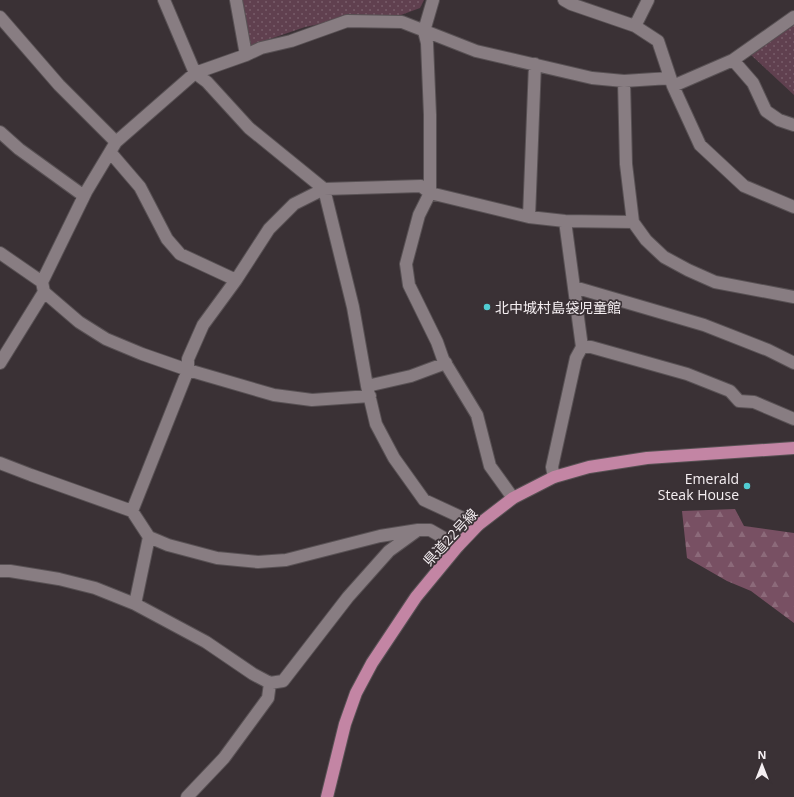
<svg xmlns="http://www.w3.org/2000/svg" width="794" height="797" font-family="'Open Sans','Noto Sans JP',sans-serif">
  <style>
    .forest { fill: url(#forest-firs) }
    .park { fill: url(#park-dots) }
    .lines { fill: none; stroke-linecap: round; stroke-linejoin: round }
    .minor-casing { stroke: #585154; stroke-width: 14 }
    .major-casing { stroke: #585154; stroke-width: 14 }
    .minor { stroke: #887d82; stroke-width: 12 }
    .major { stroke: #c385a4; stroke-width: 12 }
    .poi-dot { fill: #51ccd2; stroke: #3a3135; stroke-width: 1.5 }
    .labels { text-anchor: middle; dominant-baseline: central; stroke-width: 3.5; stroke-linejoin: round; paint-order: stroke }
    .poi-label { font-size: 14px; fill: #f5eff2; stroke: #3a3135; text-anchor: start }
    .street-label { font-size: 14px; fill: #f5eff2; stroke: #3a3135 }
  </style>
  <defs>
    <pattern id="forest-firs" width="22" height="20" patternUnits="userSpaceOnUse"><rect width="22" height="20" fill="#785063"/><path d="M5 1l3.5 6h-7zM16 11l3.5 6h-7z" fill="#8c6a7a"/></pattern>
    <pattern id="park-dots" width="8" height="8" patternUnits="userSpaceOnUse"><rect width="8" height="8" fill="#60404f"/><path d="M2 2h.1M6 6h.1" fill="none" stroke="#775c69" stroke-width="1.8" stroke-linecap="round"/></pattern>
  </defs>
  <rect width="100%" height="100%" fill="#3a3135"/>
  <!-- forest -->
  <path class="forest" d="M735 509 744 526 794 533V623L751 591 727 581 687 558 682 511Z"/>
  <!-- park -->
  <path class="park" d="M240 0H424L420 8 401 15 349 18 305 27 250 46Z
    M794 24V95L751 55Z"/>
  <g class="lines">
    <defs>
      <path id="minor" d="M164 0 195 73 207 82 249 128 324 189 353 307 367 386 376 424 394 458 424 500 478 525
        M236 0 246 55
        M433 0 424 31 427 43 430 115V193L419 215 406 264 409 285 437 342 443 359 477 415 490 466 513 498
        M564 0 571 4 635 26 658 41 673 86 700 145 744 186 794 207
        M0 17 59 85 116 142
        M635 26 648 0
        M733 60 794 17
        M624 81 626 164 633 222
        M673 86 733 60 753 83 766 111 779 120 794 125
        M0 132 19 149 84 196
        M110 152 140 187 167 239 180 254 236 280
        M529 217 535 64
        M0 253 42 282
        M574 287 704 325 768 350 794 363
        M44 292 79 322 106 339 142 354 188 370 274 395 312 400 370 396
        M582 347H591L687 374 730 391 739 401 754 402 794 419
        M0 363 44 292 42 282 86 192 116 142 195 73 246 55 261 48 291 41 347 21 402 22 476 51 592 78 624 81 670 78
        M367 386 411 376 446 363
        M0 463 31 475 132 511 149 537 168 545 217 558 258 562 286 560 380 536 418 530H430L458 546
        M554 477 552 467 576 358 582 347 565 221
        M132 511 188 370V359L203 325 236 280 269 229 294 204 324 189 421 186 430 193 529 217 565 221 633 222 646 240 664 257 688 270 715 282 794 297
        M0 571H10L59 579 95 588 135 604 206 642 253 674 270 683 283 681 348 597 389 551 418 530
        M135 604 149 537
        M187 797 224 758 268 698 270 683"/>
      <path id="major" d="M327 797 345 724 356 693 372 663 416 597 458 546 478 525 513 498 554 477 589 467 647 458 794 448"/>
    </defs>
    <!-- minor casing -->
    <use href="#minor" class="minor-casing"/>
    <!-- major casing -->
    <use href="#major" class="major-casing"/>
    <!-- minor -->
    <use href="#minor" class="minor"/>
    <!-- major -->
    <use href="#major" class="major"/>
  </g>
  <!-- markers -->
  <g class="poi-dot">
    <circle cx="487" cy="307" r="4"/>
    <circle cx="747" cy="486" r="4"/>
  </g>
  <g class="labels">
    <!-- poi labels -->
    <g class="poi-label">
      <text x="495" y="307">北中城村島袋児童館</text>
      <text x="739" y="478" text-anchor="end">Emerald<tspan x="739" dy="16">Steak House</tspan></text>
    </g>
    <!-- street labels -->
    <g class="street-label">
      <text transform="translate(450 537) rotate(-47)">県道22号線</text>
    </g>
  </g>
  <!-- north arrow -->
  <g transform="translate(762 765)" stroke="#3a3135" stroke-width="3" paint-order="stroke">
  <path d="M0-3L7 15L0 10L-7 15Z" fill="#f5eff2"/>
  <text y="-6" font-size="11" font-weight="bold" text-anchor="middle" fill="#f5eff2">N</text>
  </g>
</svg>
